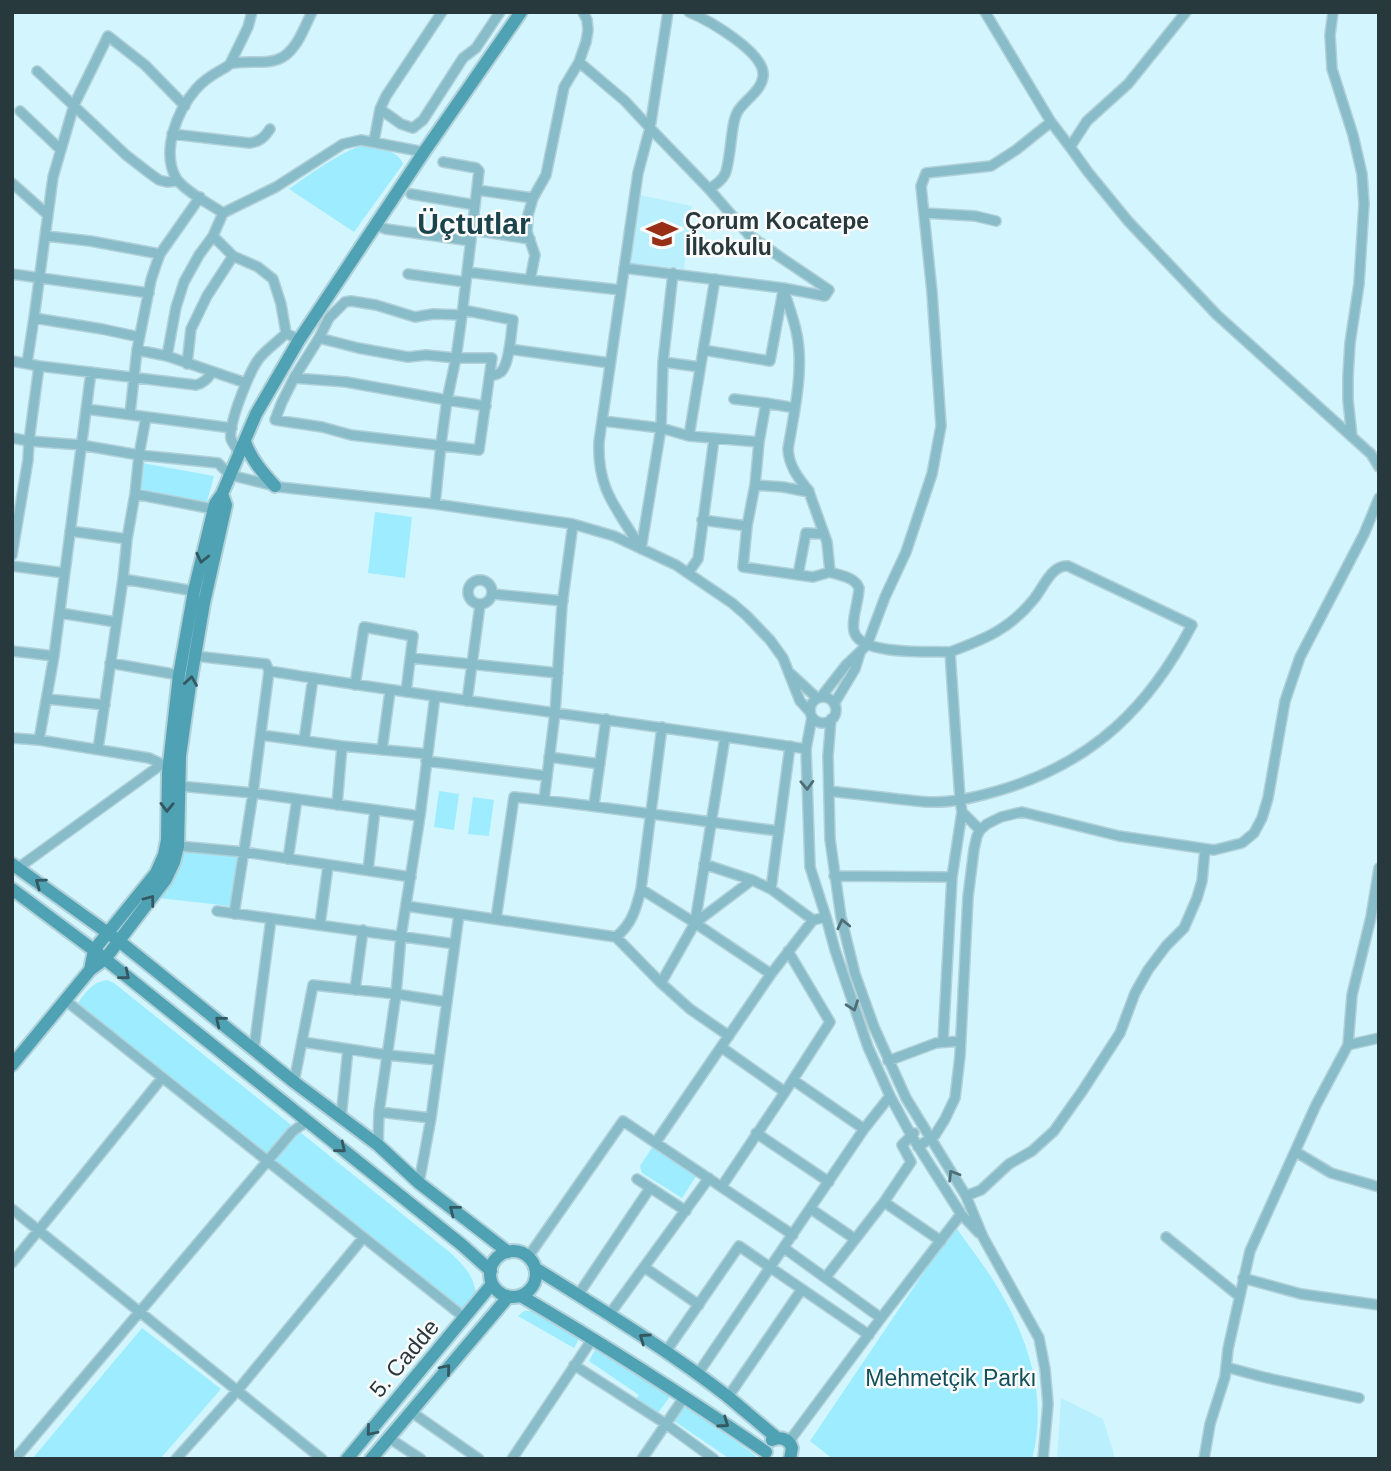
<svg xmlns="http://www.w3.org/2000/svg" width="1391" height="1471" font-family="Helvetica,sans-serif">
  <style>
    .built { fill: #baf0fd }
    .green { fill: #9eecff }
    .lines { fill: none; stroke-linecap: round; stroke-linejoin: round }
    .street-casing { stroke: #b1d0d8; stroke-width: 12 }
    .secondary-casing { stroke: #b1d0d8; stroke-width: 16 }
    .street { stroke: #88bcc8; stroke-width: 9 }
    .secondary { stroke: #4ea2b4; stroke-width: 12 }
    .oneway { stroke: #335861 }
    .oneway2 { stroke: #4e6d75 }
    .labels { text-anchor: middle; dominant-baseline: central; stroke-width: 5; stroke-linejoin: round; paint-order: stroke }
    .poi-label { font-size: 23px; font-weight: bold; fill: #28393e; stroke: #fbfbfb; text-anchor: start }
    .street-label { font-size: 23px; fill: #28393e; stroke: #fbfbfb }
    .park-label { font-size: 23px; fill: #114f5a; stroke: #fbfbfb }
    .district-label { font-size: 30px; font-weight: bold; fill: #1b434c; stroke: #fbfbfb }
  </style>
  <rect width="100%" height="100%" fill="#d3f6fe"/>
  <!-- built -->
  <path class="built" d="M640 195 692 206 684 269 631 263Z
    M1061 1398 1103 1419 1114 1454V1459H1057Z"/>
  <!-- green -->
  <path class="green" d="M365 144C378 148 398 150 403 164L354 232 289 189C313 172 337 154 365 144Z
    M142 463 214 476 206 505 139 489Z
    M375 512 412 517 405 578 368 573Z
    M439 791 459 794 454 830 434 827Z
    M473 797 494 800 489 836 468 834Z
    M185 848 238 856 230 906 158 898 174 876Z
    M107 980 114 983 452 1254C464 1266 474 1276 476 1294L462 1309 77 1004C85 993 92 982 107 980Z
    M655 1143 698 1173 682 1198 642 1173 640 1166Z
    M955 1226C969 1247 986 1267 998 1288 1029 1340 1048 1399 1032 1459H833L810 1441Z
    M524 1311H533L579 1339 574 1348 518 1316Z
    M142 1328 221 1389 160 1459H32Z
    M595 1350 671 1395 658 1413 636 1399 639 1395 589 1361Z
    M685 1405 756 1456 754 1459H730L674 1421Z"/>
  <g class="lines">
    <defs>
      <path id="street" d="M312 12C304 28 298 47 283 57 268 66 247 59 230 64 229 65 223 69 221 70 212 75 203 81 196 89 177 111 161 151 176 178 184 191 210 204 223 213L276 187 343 144 361 140 424 152
        M689 12C708 20 767 53 763 77 761 91 745 100 738 111 735 116 734 121 733 127 731 138 729 166 725 174 722 181 715 185 709 189
        M985 12 1051 122 1070 147
        M1186 12 1128 84 1087 121 1070 147 1088 172 1128 221 1217 315 1371 454 1379 467
        M1333 12 1330 35 1332 69 1353 135 1362 174 1364 204 1359 284 1350 343 1348 376V400L1352 437
        M579 62 625 101 650 128 709 189 749 235 780 257 829 290 825 296 783 288 624 268
        M230 64 248 27 252 12
        M37 71 126 155 148 172 159 180 167 182 178 181
        M380 109 401 124 413 128 423 120 463 58 476 48 500 12
        M20 111 60 149
        M172 134 249 143C259 142 264 138 270 129
        M374 141 380 109 386 96 442 12
        M12 183 48 215
        M477 190 533 198
        M411 194 475 205
        M924 213 975 216 996 221
        M375 225 386 229 471 241
        M472 230 530 239
        M46 236 90 241 160 254
        M213 236 233 256 258 267 273 279 281 304 286 333
        M467 272 530 280 621 290
        M12 274 149 293
        M408 274 465 282
        M530 280 535 255 527 232 528 215 533 198 546 175 564 87 579 62 586 42 588 30 587 20 583 12
        M783 288C788 304 794 319 797 335 804 371 794 413 788 449 789 466 798 478 809 491
        M463 310 513 320C511 332 510 363 501 372 497 375 495 375 490 376
        M139 337 102 329 34 318 53 177 74 105 108 36 145 65 185 106
        M319 338 358 348 408 357 426 355 456 358H492L479 450 351 435 322 427 275 420 282 402 294 378 319 338 329 318 345 302 351 301 376 305 415 317 433 314 462 315
        M509 349 610 363
        M137 350 167 356 246 383
        M703 350 770 361 783 291
        M167 356 176 307 184 282 199 255 213 236 223 213
        M12 361 39 366 196 385C204 383 208 379 212 372
        M663 362 700 367
        M27 363 34 318
        M187 364 191 329 207 296 233 256
        M294 378 346 382 447 400 486 406
        M734 399 766 403 759 442 755 485 747 526 743 567 813 577 830 572
        M766 403 795 408
        M86 409 232 428
        M130 414 137 350 151 280 156 265 160 254 200 197
        M603 421 661 428 689 436 759 442
        M689 436 715 279
        M12 438 29 441 39 366
        M240 453C237 449 233 444 231 439 228 424 249 373 258 360 265 350 278 342 286 333L299 340
        M755 485 783 487 809 492 827 542 830 572C841 576 855 577 859 588 859 600 851 620 854 631 859 656 931 651 950 652L960 799 962 812 980 830
        M135 494 213 509
        M435 504 441 444 447 400 456 358 462 315 479 171 476 168 443 162
        M702 520 747 526
        M70 531 127 539
        M640 547C617 508 597 490 599 442L638 173 650 128 668 12
        M641 549 661 428 663 362 673 273
        M12 555 28 460 29 441 81 445 139 455 218 463 230 475 279 487 435 504 573 524 614 536 676 565 732 603 747 616 770 640 783 658 800 701 810 712
        M12 566 64 573
        M688 573 698 559 714 439
        M798 575 806 533 824 534
        M123 579 194 591
        M468 592a12 12 0 1 1 24 0a12 12 0 1 1-24 0Z
        M493 594 563 601
        M60 613 116 622
        M12 651 54 656
        M195 656 266 664 269 671 253 793 234 914
        M411 658 558 673
        M110 663 179 675
        M269 671C447 700 627 721 806 749
        M791 674 817 698
        M355 685 364 627 413 636 406 692
        M821 697 846 665 867 645 885 597 906 552 932 474 941 426 932 292 921 186 926 173 991 166 1016 150 1051 122
        M810 710a13 13 0 1 1 26 0a13 13 0 1 1-26 0Z
        M48 699 105 705
        M467 701 480 605
        M834 704 855 669 860 653
        M812 717 806 749 810 867 826 917 835 950 868 1047 890 1096 911 1135 961 1214 979 1233
        M831 719 828 756 830 839 841 917 855 974 874 1027 906 1098 966 1196 983 1237 1039 1338 1045 1369 1048 1404 1043 1459
        M261 735 342 746 427 754
        M12 738 39 740 149 758 162 764H167
        M39 740 54 656 91 372
        M304 741 313 678
        M98 749 123 579 127 539 135 494 139 455 146 417
        M382 750 390 691
        M549 757 600 764
        M426 761 547 776
        M179 786 253 793 420 816
        M829 791C852 794 875 796 898 799 909 800 920 802 930 802 955 803 981 796 1004 789 1094 761 1149 707 1192 625L1068 566C1052 564 1043 588 1034 599 1010 629 985 639 950 652
        M544 800 555 713 562 605 573 524
        M337 805 342 746
        M594 805 606 719
        M178 846 244 852 411 877
        M288 859 297 799
        M704 864 752 880 771 889 813 920 826 917
        M18 868 162 764
        M368 870 375 810
        M834 876 952 877
        M641 889 695 923 771 974
        M771 889 790 746
        M406 906 616 937 661 983 690 1009 729 1036
        M217 911 455 944
        M496 919 514 797C603 806 691 820 779 831
        M695 923 752 880
        M320 924 328 866
        M616 937C632 924 636 909 641 889L662 727
        M661 983 695 923 725 737
        M355 990 363 930
        M65 1000 465 1318
        M303 1042 387 1055 438 1060
        M943 1042 952 877 962 812
        M1348 1045 1379 1038
        M721 1047 785 1092
        M254 1049 271 919
        M888 1061 936 1043 960 1041
        M793 1080 864 1129
        M294 1082 313 985 396 994 447 1002
        M379 1112 431 1118
        M341 1118 348 1049
        M756 1133 829 1182
        M656 1142 771 974 813 920
        M378 1145 379 1112 396 994 401 936 420 816 435 696
        M918 1147 935 1135 945 1119 955 1098 960 1056 968 897 974 849 977 836 980 830 987 824 1001 817 1022 812 1119 836 1214 850 1242 843 1254 833 1262 818 1268 798 1285 701 1300 657 1364 534 1379 498
        M1296 1152 1331 1173 1379 1187
        M637 1179 686 1211
        M419 1183 431 1118 459 914
        M722 1186 785 1092 830 1022 788 951
        M966 1196 981 1190 1009 1164 1032 1151 1054 1131 1083 1090 1120 1033 1135 993 1148 970 1166 946 1184 928 1197 898 1202 881 1205 849
        M884 1202 941 1241
        M12 1209 322 1459
        M811 1209 855 1239
        M1166 1237 1239 1296
        M784 1248 881 1318
        M528 1257 623 1121 793 1235
        M12 1263 162 1078
        M644 1267 699 1305
        M826 1277 884 1202 911 1162 902 1145 914 1133
        M1243 1278 1301 1294 1379 1305
        M578 1295 650 1188
        M609 1315 709 1178
        M665 1353 739 1246 869 1335
        M574 1365 666 1424 714 1459
        M1226 1367 1263 1377 1359 1398
        M697 1375 864 1129 890 1096
        M728 1397 802 1289
        M410 1411 479 1459
        M389 1438 421 1459
        M790 1443 793 1436 881 1318 961 1214
        M15 1459 292 1132 300 1126 309 1122
        M176 1459 237 1391 363 1238
        M512 1459 593 1338
        M642 1459 685 1396
        M1204 1459 1210 1424 1225 1377 1228 1349 1250 1251 1316 1105 1348 1045 1352 995 1371 917 1379 868"/>
      <path id="secondary" d="M245 442C251 459 262 472 275 486
        M12 864 119 941 294 1082 378 1145 419 1183 508 1252
        M12 889 95 951 462 1245 491 1271
        M90 970 94 950 156 873 164 855 167 840 168 773 179 675 194 591 215 504 222 494 256 414 299 340 424 152 521 12
        M12 1065 90 970 105 959 166 879 174 862 178 846 180 756 190 685 204 603 226 505 222 494
        M490 1274a23 23 0 1 1 46 0a23 23 0 1 1-46 0Z
        M535 1268C600 1309 667 1349 727 1396 744 1410 760 1424 777 1438
        M521 1296C605 1345 686 1397 766 1452
        M772 1440C781 1436 789 1439 792 1448L790 1459
        M347 1459 492 1284
        M371 1459 508 1297"/>
    </defs>
    <!-- street casing -->
    <use href="#street" class="street-casing"/>
    <!-- secondary casing -->
    <use href="#secondary" class="secondary-casing"/>
    <!-- street -->
    <use href="#street" class="street"/>
    <!-- secondary -->
    <use href="#secondary" class="secondary"/>
  </g>
  <!-- one-way arrows -->
  <defs><path id="oneway-chevron" d="M-2-3.5L2.5 0L-2 3.5" fill="none" stroke-width="1.6" stroke-linecap="round" stroke-linejoin="round" transform="scale(1.75)"/></defs>
  <g class="oneway">
    <use href="#oneway-chevron" transform="translate(202 558) rotate(103)"/>
    <use href="#oneway-chevron" transform="translate(191 681) rotate(-81)"/>
    <use href="#oneway-chevron" transform="translate(167 807) rotate(91)"/>
    <use href="#oneway-chevron" transform="translate(40 883) rotate(-144)"/>
    <use href="#oneway-chevron" transform="translate(150 900) rotate(-53)"/>
    <use href="#oneway-chevron" transform="translate(125 975) rotate(39)"/>
    <use href="#oneway-chevron" transform="translate(220 1021) rotate(-141)"/>
    <use href="#oneway-chevron" transform="translate(341 1148) rotate(39)"/>
    <use href="#oneway-chevron" transform="translate(454 1210) rotate(-142)"/>
    <use href="#oneway-chevron" transform="translate(644 1338) rotate(-145)"/>
    <use href="#oneway-chevron" transform="translate(446 1369) rotate(-50)"/>
    <use href="#oneway-chevron" transform="translate(724 1423) rotate(35)"/>
    <use href="#oneway-chevron" transform="translate(371 1431) rotate(130)"/>
  </g>
  <g class="oneway2">
    <use href="#oneway-chevron" transform="translate(807 785) rotate(88)"/>
    <use href="#oneway-chevron" transform="translate(843 924) rotate(-103)"/>
    <use href="#oneway-chevron" transform="translate(853 1006) rotate(70)"/>
    <use href="#oneway-chevron" transform="translate(953 1175) rotate(-122)"/>
  </g>
  <!-- icons -->
  <defs>
    <symbol id="school-bare" viewBox="-9 -9 18 18"><path d="M0-5L7-2L0 1L-7-2ZM-4 1L0 2.5L4 1V4Q0 6-4 4Z" fill="#972f17" stroke="#fbfbfb" stroke-width="2.5" paint-order="stroke"/></symbol>
  </defs>
  <g fill-rule="evenodd">
    <use href="#school-bare" x="640" y="212" width="44" height="44"/>
  </g>
  <g class="labels">
    <!-- poi labels -->
    <g class="poi-label">
      <text x="685" y="221">Çorum Kocatepe<tspan x="685" dy="26">İlkokulu</tspan></text>
    </g>
    <!-- street labels -->
    <g class="street-label">
      <text transform="translate(404 1358) rotate(-50)">5. Cadde</text>
    </g>
    <!-- park labels -->
    <g class="park-label">
      <text x="951" y="1378">Mehmetçik Parkı</text>
    </g>
    <!-- district labels -->
    <g class="district-label">
      <text x="474" y="223">Üçtutlar</text>
    </g>
  </g>
  <!-- border -->
  <rect width="1391" height="1471" fill="none" stroke="#28393e" stroke-width="28"/>
</svg>
